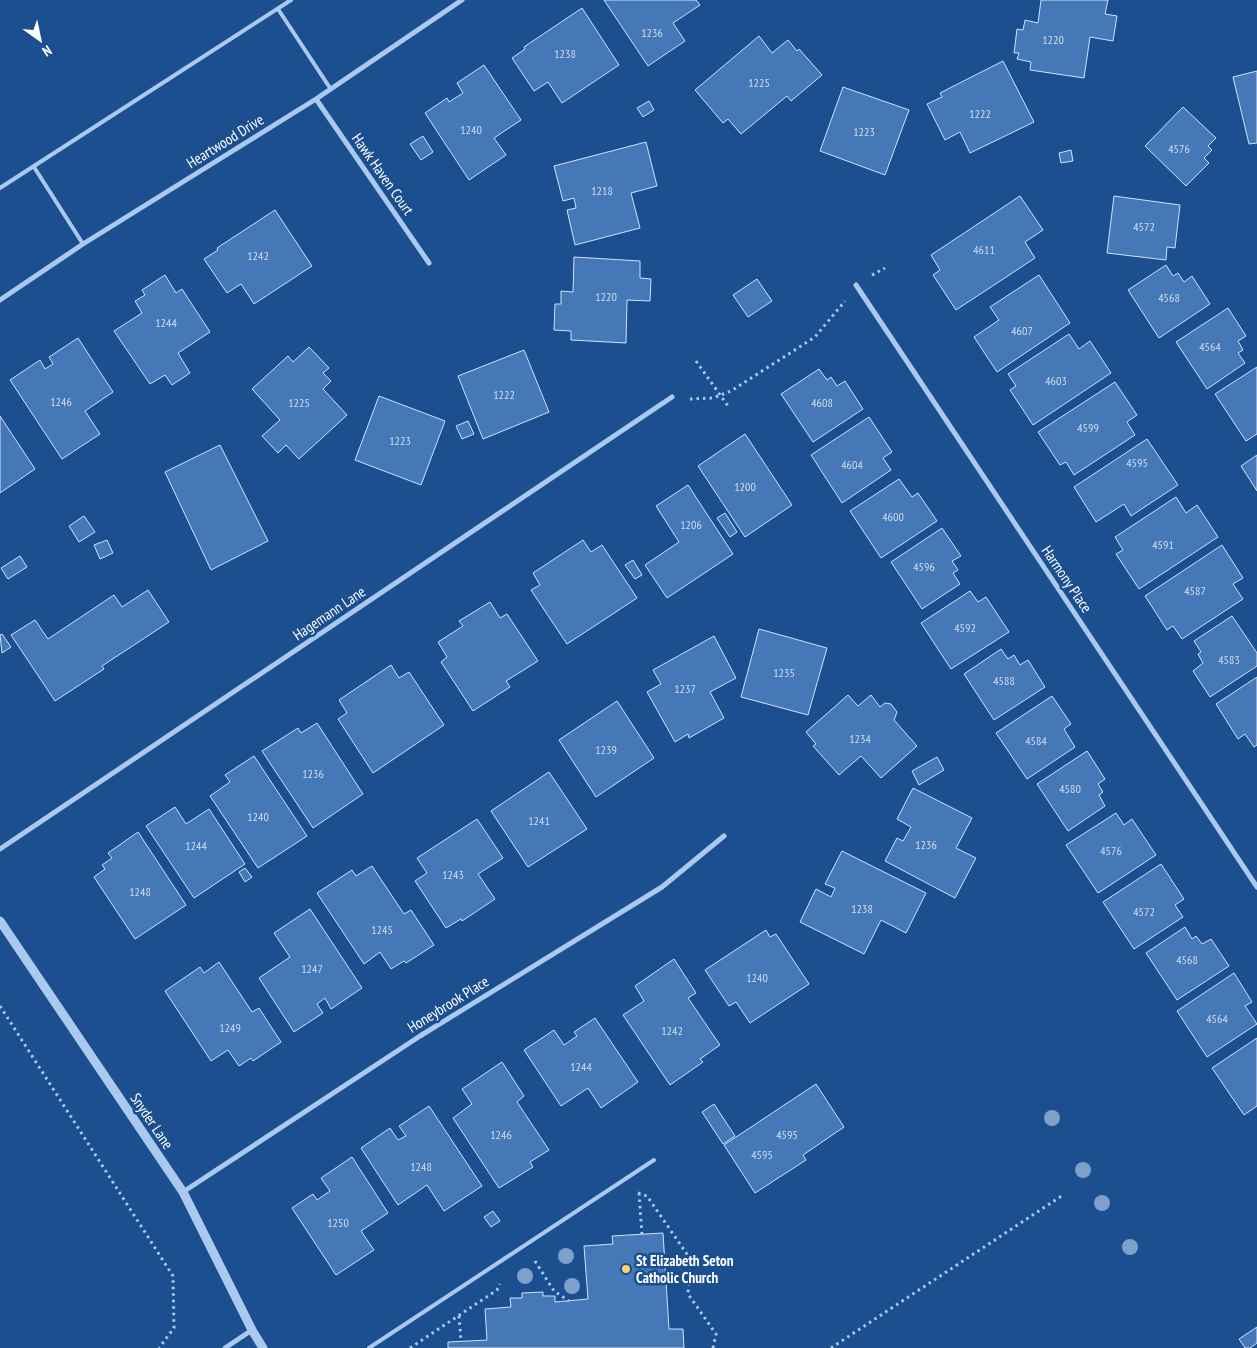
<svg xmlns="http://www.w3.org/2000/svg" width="1257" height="1348" font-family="'PT Sans Narrow',sans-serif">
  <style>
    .building { fill: #4478b7; stroke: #cfe3fa }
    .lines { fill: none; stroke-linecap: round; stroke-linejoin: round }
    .path { stroke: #a9c9ee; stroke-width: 3; stroke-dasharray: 2.5 4; stroke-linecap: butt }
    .service { stroke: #a9c9ee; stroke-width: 4 }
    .minor { stroke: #a9c9ee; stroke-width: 5 }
    .tertiary { stroke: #a9c9ee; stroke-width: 9 }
    .tree { fill: #7ea0ca }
    .poi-dot { fill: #ffd166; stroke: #1b4f8f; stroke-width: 2 }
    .labels { text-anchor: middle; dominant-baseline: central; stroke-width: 5; stroke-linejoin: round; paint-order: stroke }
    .number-label { font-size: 12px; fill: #d0dded }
    .street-label { font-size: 15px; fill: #fff; stroke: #1b4f8f }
    .poi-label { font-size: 15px; font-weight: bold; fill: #fff; stroke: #1b4f8f; text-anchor: start }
  </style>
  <rect width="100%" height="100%" fill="#1b4f8f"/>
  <!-- building -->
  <path class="building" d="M604 0H696L700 5 673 23 685 41 648 66Z
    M1041 0H1108L1105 14 1117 16 1113 41 1090 37 1084 78 1030 70 1031 62 1017 59 1019 53H1014L1017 29 1023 30 1025 20 1038 23Z
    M582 8 619 65 562 103 548 82 534 91 512 58 525 49 524 47Z
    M759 36 772 53 788 40 797 51 799 49 822 75 791 101 787 96 741 134 728 119 723 123 695 90Z
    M1003 61 1034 122 970 153 960 132 945 140 927 104 942 97 940 93Z
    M484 65 521 120 494 138 506 155 469 180 425 113 447 98 449 102 463 93 457 83Z
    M1257 71V143L1249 144 1233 77Z
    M843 87 909 110 885 175 820 151Z
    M649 101 654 110 643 117 637 108Z
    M1183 107 1216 138 1208 146 1212 150 1204 158 1209 163 1186 186 1145 146Z
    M423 136 433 152 421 160 410 144Z
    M646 142 657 186 631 193 640 228 575 245 567 210 576 208 574 198 563 201 554 166Z
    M1071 150 1073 161 1061 163 1059 153Z
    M1020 196 1043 230 1025 242 1035 258 956 310 933 275 940 270 931 255Z
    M1114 196 1180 205 1175 248 1167 247 1166 260 1107 253Z
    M275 210 312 266 254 304 241 284 227 293 204 259 218 250 217 248Z
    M574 257 640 261V278L651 279 650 301 627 300 626 343 571 340V331L554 330 555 304H561V291L573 292Z
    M1166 265 1173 276 1178 273 1184 282 1192 276 1210 304 1159 338 1128 290Z
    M165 275 176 293 182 289 210 332 178 353 190 373 172 385 165 375 150 384 114 331 142 313 135 301 145 295 142 290Z
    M1039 275 1070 323 997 372 974 337 999 320 990 307Z
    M757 279 772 301 748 317 733 295Z
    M1228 308 1246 336 1238 341 1243 350 1238 353 1245 363 1207 389 1176 342Z
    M1069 334 1079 349 1090 341 1111 373 1033 425 1010 390 1016 386 1008 374Z
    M78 338 113 392 85 411 100 434 62 459 10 380 40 360 45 369 53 364 49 357Z
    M309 347 329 368 323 373 331 381 323 389 347 415 299 459 286 445 278 453 262 436 280 420 252 389 288 356 293 362Z
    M524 350 549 412 483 439 458 376Z
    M1257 367V434L1246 441 1215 394Z
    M819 369 827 380 831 377 837 386 845 381 863 409 813 442 781 394Z
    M1115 382 1137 415 1127 422 1135 435 1074 475 1066 462 1060 465 1038 432Z
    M379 396 445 421 421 485 355 460Z
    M0 416 35 469 0 493Z
    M869 417 892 452 883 458 891 470 842 503 811 455Z
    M468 421 474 434 462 439 456 426Z
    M745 434 792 505 745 537 698 466Z
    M1147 439 1178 485 1131 516 1124 504 1096 522 1074 487Z
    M220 445 268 541 211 570 165 472Z
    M1257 455V491L1241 466Z
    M899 479 912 497 918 493 937 521 881 558 850 511Z
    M688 485 733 554 667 598 645 565 679 542 656 506Z
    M1176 497 1186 513 1197 505 1218 537 1139 589 1116 554 1123 550 1115 537Z
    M725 513 737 532 730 537 717 518Z
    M84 516 95 532 79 542 69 526Z
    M942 528 961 556 952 561 958 570 953 573 960 584 922 609 891 562Z
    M107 540 113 553 100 559 94 545Z
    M583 540 591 552 602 545 637 598 567 644 531 590 540 585 533 573Z
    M1222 545 1243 578 1233 584 1243 599 1182 639 1173 626 1167 630 1145 596Z
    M20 556 27 567 8 579 1 568Z
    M633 560 642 575 635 579 625 565Z
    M148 590 169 622 102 666 104 669 55 701 11 635 35 620 48 639 114 595 122 607Z
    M970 591 978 602 986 597 1009 632 951 669 921 623Z
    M490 602 500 618 507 614 538 661 506 681 510 687 473 711 441 662 447 657 438 642 463 626 459 621Z
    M1232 616 1257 653V666L1210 697 1193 671 1203 663 1198 654 1201 652 1194 641Z
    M759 629 827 648 808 715 741 697Z
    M2 634 11 647 2 653 0 635Z
    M714 636 736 678 710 692 724 718 689 738 688 734 675 742 647 692 661 684 653 670Z
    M1001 649 1008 659 1014 655 1020 665 1028 660 1045 687 994 720 964 674Z
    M391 665 399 678 409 672 444 725 373 773 338 719 347 713 339 700Z
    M1257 677V745L1254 747 1245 734 1238 739 1216 704Z
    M848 695 858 706 871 695 880 707 885 703 891 704 897 712 894 720 917 746 881 778 861 756 839 775 813 746 816 744 806 732Z
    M1052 696 1071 724 1064 729 1075 747 1027 779 996 733Z
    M617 701 654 758 596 797 559 740Z
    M317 723 363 794 313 828 262 751 298 728 301 733Z
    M1087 751 1105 779 1098 784 1103 792 1099 795 1105 806 1068 831 1037 784Z
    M254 756 307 836 258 868 210 796 230 782 225 775Z
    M937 757 944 770 919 785 912 771Z
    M549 772 587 829 528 867 491 811Z
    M913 788 972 818 956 848 976 858 955 898 885 861 897 838 903 841 911 827 897 819Z
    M175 807 186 824 209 809 245 864 194 898 146 826Z
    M1116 813 1124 825 1132 819 1156 855 1098 893 1066 845Z
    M477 819 503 858 478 874 495 899 462 921 461 919 446 928 415 881 427 873 417 858Z
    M138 832 186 905 135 939 94 877 105 869 102 865 112 858 108 853Z
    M842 851 926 893 906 933 881 920 864 954 800 922 816 889 831 897 835 888 825 884Z
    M1161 864 1184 899 1175 905 1183 917 1134 949 1103 902Z
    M372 866 404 914 411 910 434 945 406 963 404 961 391 969 380 952 364 964 317 893 352 870 356 876Z
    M245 868 252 877 245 882 239 872Z
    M310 909 362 988 331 1009 325 998 317 1004 323 1013 294 1032 259 978 290 957 274 933Z
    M1185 927 1192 939 1196 936 1202 944 1211 939 1229 966 1177 1000 1146 953Z
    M766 930 770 937 776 934 809 984 750 1023 736 1002 729 1006 705 970Z
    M674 959 696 993 688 998 720 1045 700 1059 703 1062 670 1085 623 1015 644 1001 635 986Z
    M219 962 252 1012 259 1008 281 1042 253 1061 251 1058 239 1066 228 1050 211 1061 165 991 200 967 204 973Z
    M1234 973 1252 1002 1245 1006 1257 1024 1207 1057 1177 1011Z
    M595 1018 638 1082 601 1108 588 1088 561 1106 524 1050 554 1030 564 1045 577 1036 574 1032Z
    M1257 1038V1106L1244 1115 1212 1068Z
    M502 1062 524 1096 517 1102 549 1150 530 1162 533 1167 499 1188 453 1118 472 1104 462 1089Z
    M816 1084 844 1127 803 1155 806 1160 755 1193 724 1145Z
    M714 1104 735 1136 723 1144 702 1112Z
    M429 1106 482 1186 444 1211 427 1185 398 1205 361 1148 390 1128 398 1140 406 1136 399 1126Z
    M352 1157 388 1213 361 1231 374 1250 336 1275 292 1208 313 1194 317 1200 330 1191 321 1178Z
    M493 1211 500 1221 491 1227 484 1217Z
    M663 1233 669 1329H683L684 1348H448V1342L487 1340 485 1309 511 1307 510 1298H522V1293L543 1292V1296H555V1302L588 1299 584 1246 613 1244 612 1236Z
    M1257 1327V1343L1250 1348H1245L1239 1339Z"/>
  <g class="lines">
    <!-- path -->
    <path class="path" d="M872 275 885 268
      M696 361 728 406
      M690 399 713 398 731 391 815 337 845 301
      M0 1006 173 1276 174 1328 159 1348
      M638 1193 647 1196 691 1260 688 1294 716 1334 713 1348
      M639 1193 642 1235
      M535 1261 554 1291 569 1301
      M459 1316 461 1341
      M410 1348 497 1290 500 1284
      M831 1348 1063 1195"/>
    <!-- service -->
    <path class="service" d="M278 9 330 88
      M34 167 83 244
      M0 188 291 0
      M369 1348 654 1160"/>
    <!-- minor -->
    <path class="minor" d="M316 99 429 263
      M856 285 1257 887
      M0 300 83 244 316 99 462 0
      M0 849 672 397
      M183 1192 420 1036 662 887 724 836
      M225 1348 252 1330"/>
    <!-- tertiary -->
    <path class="tertiary" d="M0 921 183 1192 252 1330 263 1348"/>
  </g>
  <!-- trees -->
  <g class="tree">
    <circle cx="1052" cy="1118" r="8"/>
    <circle cx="1083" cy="1170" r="8"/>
    <circle cx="1102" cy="1203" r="8"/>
    <circle cx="1130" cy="1247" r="8"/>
    <circle cx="566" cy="1256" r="8"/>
    <circle cx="525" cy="1276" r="8"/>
    <circle cx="572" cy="1286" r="8"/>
  </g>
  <!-- markers -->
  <circle class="poi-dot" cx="626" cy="1269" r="5"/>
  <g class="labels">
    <!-- number labels -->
    <g class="number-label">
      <text x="652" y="32">1236</text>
      <text x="1053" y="39">1220</text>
      <text x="565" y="53">1238</text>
      <text x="759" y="82">1225</text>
      <text x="980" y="113">1222</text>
      <text x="471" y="129">1240</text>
      <text x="864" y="131">1223</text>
      <text x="1179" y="148">4576</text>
      <text x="602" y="190">1218</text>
      <text x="1144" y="226">4572</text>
      <text x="984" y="249">4611</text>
      <text x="258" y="255">1242</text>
      <text x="606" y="296">1220</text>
      <text x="1169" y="297">4568</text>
      <text x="166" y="322">1244</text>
      <text x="1022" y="330">4607</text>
      <text x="1210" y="346">4564</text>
      <text x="1056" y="380">4603</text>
      <text x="504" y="394">1222</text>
      <text x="61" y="401">1246</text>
      <text x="299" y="402">1225</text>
      <text x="822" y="402">4608</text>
      <text x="1088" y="427">4599</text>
      <text x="400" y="440">1223</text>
      <text x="1137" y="462">4595</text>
      <text x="852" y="464">4604</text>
      <text x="745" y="486">1200</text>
      <text x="893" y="516">4600</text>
      <text x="691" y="524">1206</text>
      <text x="1163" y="544">4591</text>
      <text x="924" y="566">4596</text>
      <text x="1195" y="590">4587</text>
      <text x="965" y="627">4592</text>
      <text x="1229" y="659">4583</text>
      <text x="784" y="672">1235</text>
      <text x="1004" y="680">4588</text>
      <text x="685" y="688">1237</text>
      <text x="860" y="738">1234</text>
      <text x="1036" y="740">4584</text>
      <text x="606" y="749">1239</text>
      <text x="313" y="773">1236</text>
      <text x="1070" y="788">4580</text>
      <text x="258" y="816">1240</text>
      <text x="539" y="820">1241</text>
      <text x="926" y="844">1236</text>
      <text x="196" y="845">1244</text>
      <text x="1111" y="850">4576</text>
      <text x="453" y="874">1243</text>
      <text x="140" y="891">1248</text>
      <text x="862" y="908">1238</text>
      <text x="1144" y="911">4572</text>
      <text x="382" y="929">1245</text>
      <text x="1187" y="959">4568</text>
      <text x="312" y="968">1247</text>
      <text x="757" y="977">1240</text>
      <text x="1217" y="1018">4564</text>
      <text x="230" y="1027">1249</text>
      <text x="672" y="1030">1242</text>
      <text x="581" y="1066">1244</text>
      <text x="501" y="1134">1246</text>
      <text x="787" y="1134">4595</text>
      <text x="762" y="1154">4595</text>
      <text x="421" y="1166">1248</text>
      <text x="338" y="1222">1250</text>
    </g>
    <!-- street labels -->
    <g class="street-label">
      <text transform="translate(225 141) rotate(-32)">Heartwood Drive</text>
      <text transform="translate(383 174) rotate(55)">Hawk Haven Court</text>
      <text transform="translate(1067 579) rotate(56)">Harmony Place</text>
      <text transform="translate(329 613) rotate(-34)">Hagemann Lane</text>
      <text transform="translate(448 1004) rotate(-32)">Honeybrook Place</text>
      <text transform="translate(152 1121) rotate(56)">Snyder Lane</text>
    </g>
    <!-- poi labels -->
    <g class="poi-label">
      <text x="636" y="1260">St Elizabeth Seton<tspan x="636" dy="17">Catholic Church</tspan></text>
    </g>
  </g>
  <!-- north arrow -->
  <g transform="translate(40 40) rotate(147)" stroke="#1b4f8f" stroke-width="4" paint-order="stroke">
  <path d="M0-4L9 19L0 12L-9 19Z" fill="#ffffff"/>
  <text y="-8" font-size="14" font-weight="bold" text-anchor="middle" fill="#ffffff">N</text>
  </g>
</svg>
